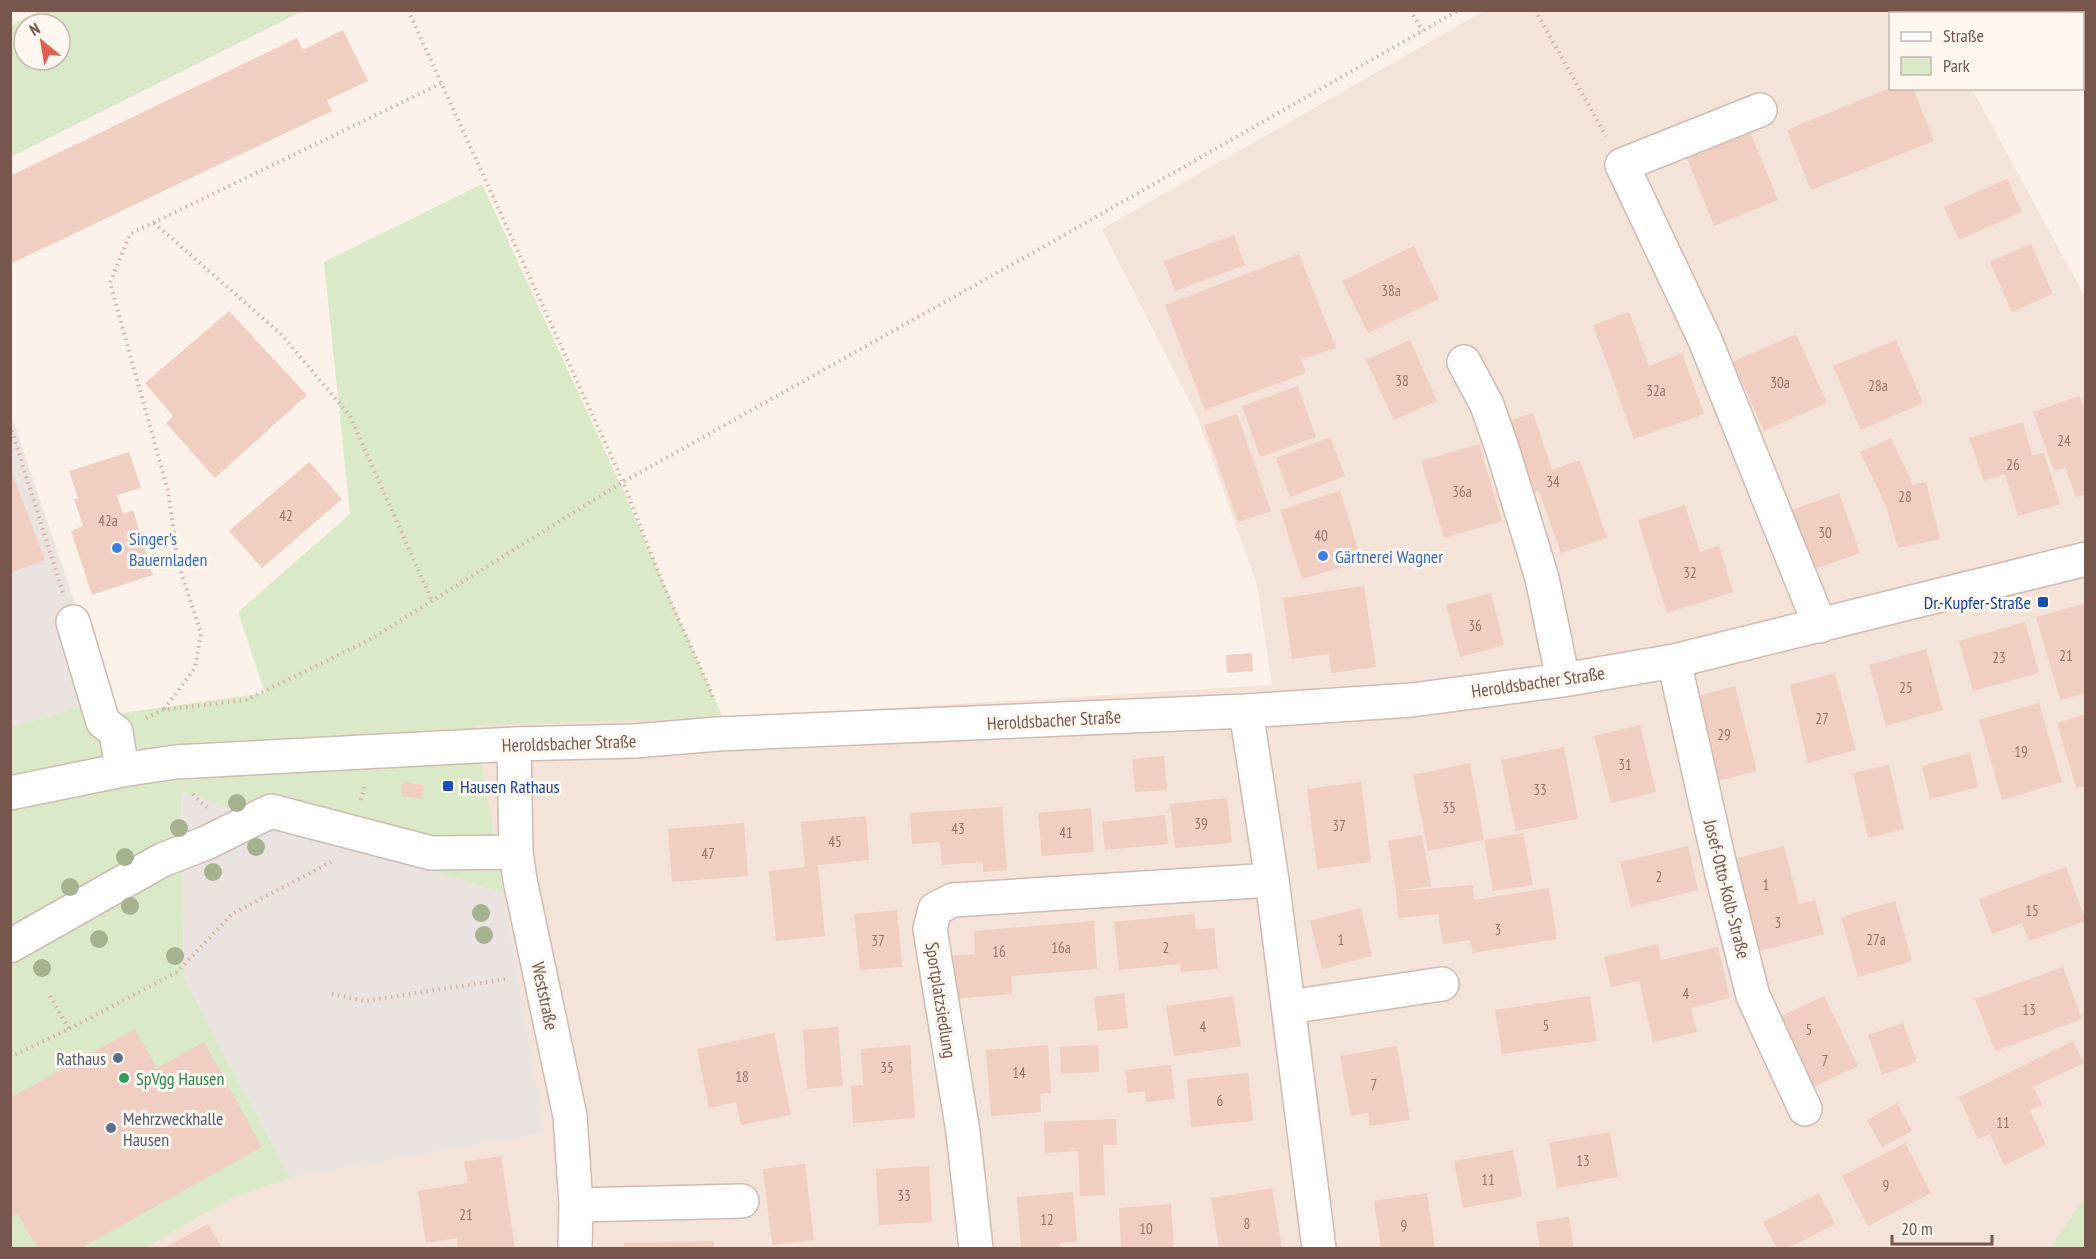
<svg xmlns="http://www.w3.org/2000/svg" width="2096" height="1259" font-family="'PT Sans Narrow',sans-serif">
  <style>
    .residential { fill: #f3e3d8 }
    .industrial { fill: #ebe3df }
    .green { fill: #daeac8; fill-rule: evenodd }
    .building { fill: #f0cec2 }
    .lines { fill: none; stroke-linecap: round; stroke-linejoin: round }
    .minor-casing { stroke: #d0bbb2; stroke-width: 36 }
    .path { stroke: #d6b1a5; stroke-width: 4; stroke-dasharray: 1.5 4.5; stroke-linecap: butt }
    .minor { stroke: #fff; stroke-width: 33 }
    .tree { fill: #a5b18f }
    .shop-dot { fill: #3f7fe0; stroke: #fef7f0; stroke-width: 2 }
    .transit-dot { fill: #1a4fb4; stroke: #fef7f0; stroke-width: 2 }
    .service-dot { fill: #5c6f8a; stroke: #fef7f0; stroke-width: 2 }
    .leisure-dot { fill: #2e9e5b; stroke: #fef7f0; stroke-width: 2 }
    .labels { text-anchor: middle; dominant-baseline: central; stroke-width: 6; stroke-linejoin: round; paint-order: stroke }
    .number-label { font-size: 15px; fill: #94746a }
    .shop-label { font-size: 18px; fill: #366cbe; stroke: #fef7f0; text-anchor: start }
    .transit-label { font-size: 18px; fill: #164399; stroke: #fef7f0; text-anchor: end }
    .street-label { font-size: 18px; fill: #76564d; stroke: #fef7f0 }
    .service-label { font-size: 18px; fill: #4e5e75; stroke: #fef7f0; text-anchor: end }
    .leisure-label { font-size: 18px; fill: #27864d; stroke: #fef7f0; text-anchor: start }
  </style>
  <rect width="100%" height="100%" fill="#fcf2ea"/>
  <!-- residential -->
  <path class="residential" d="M1484 11H1929L1931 13 1890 14V88L1972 89 2085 297 2086 1199 2083 1200 2049 1248H146L230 1199 290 1178 545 1133 474 724 723 718 1272 685 1257 585 1197 416 1102 229Z"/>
  <!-- industrial -->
  <path class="industrial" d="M10 411 78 613 109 699 11 727Z
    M181 791 504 894 545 1133 290 1178 184 978Z"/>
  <!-- green -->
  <path class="green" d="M41 10H303V11L11 157V25ZM24 24H60V60H24Z
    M482 184 623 490 723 718 475 725 504 894 181 792 184 978 290 1178 230 1199 146 1248H11V727L109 699 115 714 265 693 238 612 350 514 324 262Z
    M2085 1199V1248H2049L2083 1200Z"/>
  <!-- building -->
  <path class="building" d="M343 30 368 81 327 100 332 111 10 264V176L297 38 303 50Z
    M1890 88H1913L1934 141 1811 190 1787 130Z
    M1747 125 1778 200 1714 226 1684 151Z
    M2007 179 2022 212 1959 240 1944 207Z
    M1234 235 1245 265 1175 291 1164 261Z
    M2031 244 2053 294 2012 312 1990 262Z
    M1414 246 1439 299 1368 333 1342 281Z
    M1299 254 1336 348 1301 359 1306 373 1205 410 1165 305Z
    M229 311 307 395 215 478 166 423 173 416 145 383Z
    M1629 312 1649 366 1682 353 1704 414 1634 439 1593 325Z
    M1796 334 1827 403 1764 431 1733 362Z
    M1410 340 1437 401 1394 420 1366 360Z
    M1896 340 1923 403 1861 430 1833 366Z
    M1298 386 1316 437 1260 457 1242 406Z
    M2079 396 2086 410V494L2076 497 2065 467 2054 471 2033 412Z
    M1533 413 1552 470 1580 460 1607 538 1561 553 1539 491 1524 496 1500 424Z
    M1237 414 1271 511 1238 522 1204 425Z
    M2023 422 2032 455 2044 453 2060 504 2018 516 2005 474 1984 481 1969 438Z
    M1330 437 1345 476 1290 497 1276 458Z
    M1891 438 1913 485 1926 482 1940 539 1898 548 1886 506 1860 452Z
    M1479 444 1502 521 1444 538 1421 461Z
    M129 452 141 488 117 495 123 514 133 510 153 575 92 595 71 531 83 526 74 499 78 498 69 471Z
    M309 462 342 499 262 568 229 531Z
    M10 468 45 560 10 573Z
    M1340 491 1362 561 1302 579 1280 510Z
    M1839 493 1860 553 1810 571 1789 511Z
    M1685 505 1700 552 1719 546 1733 592 1667 613 1638 520Z
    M1364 586 1376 667 1331 673 1329 654 1292 659 1283 598Z
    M1491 593 1504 645 1460 657 1446 605Z
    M2086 603V693L2060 700 2036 617Z
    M2025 622 2039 673 1973 691 1959 641Z
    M1926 649 1943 710 1886 726 1869 665Z
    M1252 653 1253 671 1227 673 1226 655Z
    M1835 673 1856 750 1808 763 1790 685Z
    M1735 686 1757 771 1714 782 1692 698Z
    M2039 703 2062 782 2002 800 1979 720Z
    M2086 714V786L2076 788 2057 723Z
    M1640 725 1656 792 1611 803 1594 736Z
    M1564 747 1578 819 1516 831 1501 760Z
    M1970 753 1978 787 1930 799 1922 766Z
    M1164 756 1167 790 1135 792 1132 759Z
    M1470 763 1484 840 1428 851 1413 775Z
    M1889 765 1904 829 1868 838 1853 773Z
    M402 782 424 785 422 799 401 796Z
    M1361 782 1371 862 1317 869 1307 789Z
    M1227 798 1232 843 1175 848 1170 804Z
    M1002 807 1007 870 983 872V862L942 865 940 842 912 844 910 813Z
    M1091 808 1094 852 1042 856 1038 813Z
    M1165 815 1168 844 1105 850 1102 822Z
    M866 816 869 860 818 865 825 936 776 941 769 871 805 867 801 822Z
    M744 823 748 876 672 882 668 829Z
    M1523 833 1533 885 1493 891 1484 840Z
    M1422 835 1431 886 1400 891 1473 885 1474 900 1549 888 1557 939 1473 953 1470 940 1443 944 1438 914 1398 918 1396 891 1388 841Z
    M1688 846 1698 890 1631 907 1620 862Z
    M1784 846 1799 904 1815 900 1824 934 1756 952 1731 860Z
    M2066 867 2086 921 2029 941 2022 923 1992 934 1979 899Z
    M1895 901 1912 961 1858 977 1841 917Z
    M1361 908 1372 956 1322 969 1310 921Z
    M897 910 902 967 860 970 854 914Z
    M1194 914 1196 929 1214 928 1218 969 1181 972 1180 964 1119 970 1114 922Z
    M1094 921 1097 969 1011 976 1012 994 954 999 951 956 975 954 974 931Z
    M1658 944 1661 960 1718 947 1730 998 1691 1008 1697 1032 1653 1042 1639 981 1611 987 1604 957Z
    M2063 967 2082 1019 1995 1051 1975 999Z
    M1124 993 1128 1028 1098 1031 1094 997Z
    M1233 996 1241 1046 1174 1056 1166 1006Z
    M1590 996 1597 1041 1502 1054 1495 1010Z
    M1824 996 1858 1066 1811 1088 1777 1018Z
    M1903 1023 1917 1062 1882 1075 1868 1035Z
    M838 1027 843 1086 807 1089 803 1030Z
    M135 1029 157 1068 204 1042 262 1147 81 1248H37L18 1214 10 1218V1098Z
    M774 1033 791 1115 741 1125 736 1102 709 1108 697 1049Z
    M2073 1041 2084 1063 2033 1087 2042 1105 2030 1110 2046 1145 2004 1165 1990 1134 1978 1139 1959 1097Z
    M910 1045 915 1118 853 1123 851 1086 863 1085 861 1049Z
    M1048 1045 1051 1093 1040 1094 1041 1112 991 1116 986 1050Z
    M1098 1045 1099 1072 1061 1074 1060 1047Z
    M1397 1046 1410 1120 1370 1126 1368 1113 1351 1116 1340 1056Z
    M1171 1065 1175 1099 1146 1102 1145 1091 1128 1093 1125 1070Z
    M1248 1073 1253 1121 1191 1127 1187 1079Z
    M1897 1103 1912 1131 1882 1147 1867 1120Z
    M1116 1119 1117 1145H1103L1105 1195 1080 1196 1078 1151 1045 1153 1044 1122Z
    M1610 1132 1618 1177 1557 1188 1549 1143Z
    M1905 1143 1931 1193 1868 1226 1842 1176Z
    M1513 1150 1522 1197 1463 1208 1454 1161Z
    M501 1156 515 1248H458L457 1238 426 1243 418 1191 468 1183 464 1162Z
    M805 1164 814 1240 772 1245 763 1169Z
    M929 1166 932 1222 879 1225 876 1169Z
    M1272 1188 1282 1248H1219L1211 1198Z
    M1073 1192 1077 1242 1060 1243V1248H1021L1017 1197Z
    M1427 1193 1435 1248H1381L1374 1201Z
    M1819 1193 1835 1224 1788 1248H1777L1763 1222Z
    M1171 1204 1174 1248H1121L1119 1208Z
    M1569 1217 1574 1247 1540 1248 1536 1222Z
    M208 1224 222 1248H164Z
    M714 1241V1248H624V1243Z"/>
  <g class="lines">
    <defs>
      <path id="minor" d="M1760 110 1622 165 1705 340 1820 626
        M1464 362 1487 405 1503 451 1542 578 1563 680
        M73 622 103 722 116 732 122 770
        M1674 661 1721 870 1753 996 1805 1109
        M1246 711 1272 880 1319 1248
        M514 744 516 852 520 880 570 1116 576 1205 575 1248
        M10 793 122 770 175 762 514 744 634 741 718 734 1246 711 1412 700 1563 680 1674 661 2086 559
        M10 946 162 860 206 843 271 811 431 853 516 852
        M1289 1007 1442 984
        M576 1205 742 1201
        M976 1248 963 1132 930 929 935 909 953 900 1272 880"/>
    </defs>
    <!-- minor casing -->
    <use href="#minor" class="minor-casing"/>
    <!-- path -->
    <path class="path" d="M408 10 623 482 665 589 712 694 713 701
      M1410 10 1423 31
      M1535 10 1606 136
      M154 223 280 333 350 416 432 601
      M10 425 63 593
      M164 709 195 668 201 633 178 563 168 491 110 283 130 234 442 83
      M146 718 163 710 246 700 369 640 623 482 1045 246 1459 10
      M193 794 200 802 207 807
      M361 800 365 784
      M332 994 365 1001 506 979
      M50 996 69 1029
      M10 1057 69 1029 177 972 232 914 331 862"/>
    <!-- minor -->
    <use href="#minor" class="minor"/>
  </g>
  <!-- trees -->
  <g class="tree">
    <circle cx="237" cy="803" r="9"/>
    <circle cx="179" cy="828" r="9"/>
    <circle cx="256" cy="847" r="9"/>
    <circle cx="125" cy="857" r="9"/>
    <circle cx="213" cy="872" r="9"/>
    <circle cx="70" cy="887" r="9"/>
    <circle cx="130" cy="906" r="9"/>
    <circle cx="481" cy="913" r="9"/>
    <circle cx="484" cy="935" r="9"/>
    <circle cx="99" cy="939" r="9"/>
    <circle cx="175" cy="956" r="9"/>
    <circle cx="42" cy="968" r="9"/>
  </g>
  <!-- markers -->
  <g class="shop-dot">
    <circle cx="117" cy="548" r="6"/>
    <circle cx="1323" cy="556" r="6"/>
  </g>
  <g class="transit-dot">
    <rect x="2037" y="596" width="12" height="12" rx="3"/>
    <rect x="442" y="780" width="12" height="12" rx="3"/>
  </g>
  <g class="service-dot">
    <circle cx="118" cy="1058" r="6"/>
    <circle cx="111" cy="1128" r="6"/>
  </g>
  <circle class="leisure-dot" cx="124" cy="1078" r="6"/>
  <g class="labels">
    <!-- number labels -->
    <g class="number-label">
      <text x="1391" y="290">38a</text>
      <text x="1402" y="380">38</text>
      <text x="1780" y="382">30a</text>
      <text x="1878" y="385">28a</text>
      <text x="1656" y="390">32a</text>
      <text x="2064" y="440">24</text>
      <text x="2013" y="464">26</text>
      <text x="1553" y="481">34</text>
      <text x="1462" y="491">36a</text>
      <text x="1905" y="496">28</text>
      <text x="286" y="515">42</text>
      <text x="108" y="520">42a</text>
      <text x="1825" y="532">30</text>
      <text x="1321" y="535">40</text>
      <text x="1690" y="572">32</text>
      <text x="1475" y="625">36</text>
      <text x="2066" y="655">21</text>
      <text x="1999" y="657">23</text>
      <text x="1906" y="687">25</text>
      <text x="1822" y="718">27</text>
      <text x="1724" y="734">29</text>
      <text x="2021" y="751">19</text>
      <text x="1625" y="764">31</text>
      <text x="1540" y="789">33</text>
      <text x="1449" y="807">35</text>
      <text x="1201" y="823">39</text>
      <text x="1339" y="825">37</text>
      <text x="958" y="828">43</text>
      <text x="1066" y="832">41</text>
      <text x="835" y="841">45</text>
      <text x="708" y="853">47</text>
      <text x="1659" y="876">2</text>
      <text x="1766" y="884">1</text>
      <text x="2032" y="910">15</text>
      <text x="1778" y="922">3</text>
      <text x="1498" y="929">3</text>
      <text x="1341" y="939">1</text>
      <text x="1876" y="939">27a</text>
      <text x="878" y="940">37</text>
      <text x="1061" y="947">16a</text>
      <text x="1166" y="947">2</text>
      <text x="999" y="951">16</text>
      <text x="1686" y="993">4</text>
      <text x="2029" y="1009">13</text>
      <text x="1546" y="1025">5</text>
      <text x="1203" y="1026">4</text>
      <text x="1809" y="1029">5</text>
      <text x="1825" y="1060">7</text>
      <text x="887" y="1067">35</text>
      <text x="1019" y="1072">14</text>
      <text x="742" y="1076">18</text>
      <text x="1374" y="1084">7</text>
      <text x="1220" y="1100">6</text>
      <text x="2003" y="1122">11</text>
      <text x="1583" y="1160">13</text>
      <text x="1488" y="1179">11</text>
      <text x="1886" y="1185">9</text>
      <text x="904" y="1195">33</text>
      <text x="466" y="1214">21</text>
      <text x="1047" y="1219">12</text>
      <text x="1247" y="1223">8</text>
      <text x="1404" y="1225">9</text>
      <text x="1146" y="1228">10</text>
    </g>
    <!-- shop labels -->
    <g class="shop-label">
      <text x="129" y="538">Singer's<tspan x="129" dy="21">Bauernladen</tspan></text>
      <text x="1335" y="556">Gärtnerei Wagner</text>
    </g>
    <!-- transit labels -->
    <g class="transit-label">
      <text x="2031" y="602">Dr.-Kupfer-Straße</text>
      <text x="460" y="786" text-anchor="start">Hausen Rathaus</text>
    </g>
    <!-- street labels -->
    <g class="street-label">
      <text transform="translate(1538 682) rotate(-8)">Heroldsbacher Straße</text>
      <text transform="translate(1054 720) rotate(-3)">Heroldsbacher Straße</text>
      <text transform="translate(569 743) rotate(-2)">Heroldsbacher Straße</text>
      <text transform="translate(1727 889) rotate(76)">Josef-Otto-Kolb-Straße</text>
      <text transform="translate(545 996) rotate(78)">Weststraße</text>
      <text transform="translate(941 1000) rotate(81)">Sportplatzsiedlung</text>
    </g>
    <!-- service labels -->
    <g class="service-label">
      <text x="106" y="1058">Rathaus</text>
      <text x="123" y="1118" text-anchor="start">Mehrzweckhalle<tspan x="123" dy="21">Hausen</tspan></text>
    </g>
    <!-- leisure labels -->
    <g class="leisure-label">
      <text x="136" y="1078">SpVgg Hausen</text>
    </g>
  </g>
  <!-- border -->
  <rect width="2096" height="1259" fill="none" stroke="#76564d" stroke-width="24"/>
  <!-- legend -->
  <rect x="1889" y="12" width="195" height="78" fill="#fef7f0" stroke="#c8b7af" stroke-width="1.5"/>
  <rect x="1901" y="32" width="30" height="9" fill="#ffffff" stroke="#c8b7af" stroke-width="1.5"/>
  <text x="1943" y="42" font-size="18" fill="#76564d">Straße</text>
  <rect x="1901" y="57" width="30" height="18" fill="#daeac8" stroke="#c8b7af" stroke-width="1.5"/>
  <text x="1943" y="72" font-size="18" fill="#76564d">Park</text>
  <!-- north arrow -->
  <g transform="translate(42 42) rotate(330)"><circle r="28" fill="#fef7f0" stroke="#c8b7af" stroke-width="1.5"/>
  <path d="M0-4.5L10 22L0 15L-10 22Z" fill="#e16054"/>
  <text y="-9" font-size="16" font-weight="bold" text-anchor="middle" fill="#76564d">N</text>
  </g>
  <!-- scale -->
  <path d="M1892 1235v9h100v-9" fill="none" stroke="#76564d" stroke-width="3"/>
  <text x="1901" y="1235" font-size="18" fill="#76564d" stroke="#fef7f0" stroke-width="4.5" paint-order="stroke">20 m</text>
</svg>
